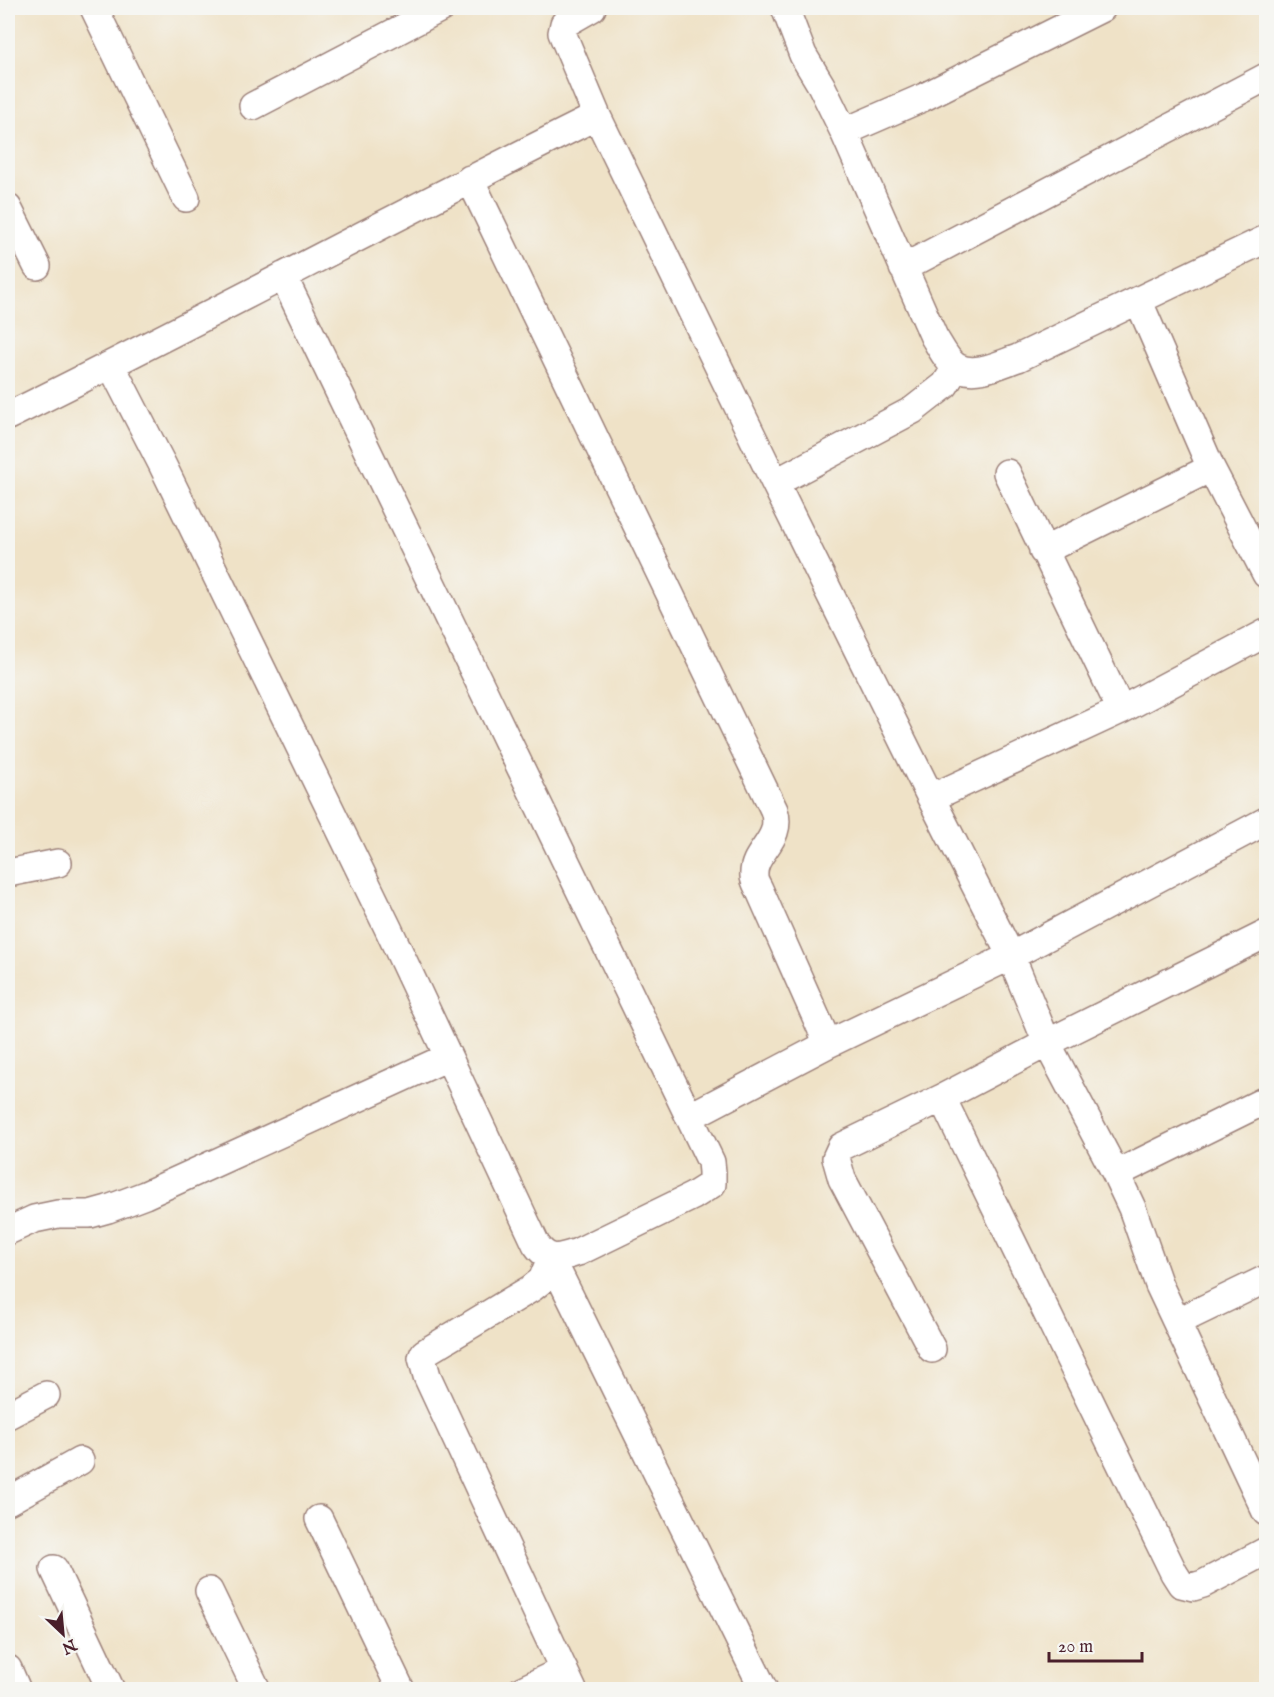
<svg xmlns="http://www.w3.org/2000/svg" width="1274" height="1697" font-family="'IM FELL English',serif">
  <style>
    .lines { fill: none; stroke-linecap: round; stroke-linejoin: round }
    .street-casing { stroke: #9c8079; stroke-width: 30 }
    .street { stroke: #fff; stroke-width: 27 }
  </style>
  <rect width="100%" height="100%" fill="#f6f6f2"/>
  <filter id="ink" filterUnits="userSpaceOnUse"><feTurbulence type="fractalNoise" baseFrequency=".0167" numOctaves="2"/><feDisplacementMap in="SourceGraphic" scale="12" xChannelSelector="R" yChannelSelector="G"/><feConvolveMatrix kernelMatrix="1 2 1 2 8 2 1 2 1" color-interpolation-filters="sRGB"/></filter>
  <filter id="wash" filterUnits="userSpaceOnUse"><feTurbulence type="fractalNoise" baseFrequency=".008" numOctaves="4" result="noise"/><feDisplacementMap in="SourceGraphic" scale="24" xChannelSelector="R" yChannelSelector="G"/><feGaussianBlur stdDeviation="1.35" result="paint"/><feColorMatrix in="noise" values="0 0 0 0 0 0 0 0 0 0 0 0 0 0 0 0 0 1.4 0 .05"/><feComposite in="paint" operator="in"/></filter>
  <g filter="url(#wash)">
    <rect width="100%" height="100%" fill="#efe2c7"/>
  </g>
  <g filter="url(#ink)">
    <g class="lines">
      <defs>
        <path id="street" d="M94 8 186 198
          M592 8 564 24 562 33 597 116 775 483 931 798 1011 956 1047 1043 1116 1174 1132 1208 1159 1285 1266 1512
          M785 8 803 55 821 85 844 132 934 337C940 346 947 362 957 367 975 377 1000 364 1018 358L1266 239
          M253 106 441 8
          M844 132 922 98 1102 8
          M470 179 774 810C784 841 752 851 754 876 754 880 757 885 759 889L828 1044
          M8 208 37 266
          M903 268 1266 77
          M1139 302 1211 468 1266 574
          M111 365 162 464 388 928 536 1244C549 1263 559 1258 578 1252L693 1196 712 1184V1172L711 1162 283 276
          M8 416C205 319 399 214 597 116
          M1007 473 1121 710
          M775 483 913 410 945 385 956 367
          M1043 551 1211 468
          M931 798 1121 710 1266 633
          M8 873 58 863
          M942 1098 1174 1573 1181 1584 1193 1587 1203 1584 1266 1551
          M689 1117 828 1044 1011 956 1266 821
          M1116 1174 1266 1100
          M8 1231 34 1219 58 1214H90L108 1209 145 1195 448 1057
          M551 1258 542 1280 532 1288 424 1353 422 1358 427 1376 573 1690
          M551 1258 764 1690
          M1177 1322 1266 1279
          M932 1349 842 1179 836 1158 841 1147 942 1098 1047 1043 1266 934
          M8 1415 46 1395
          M8 1501 80 1461
          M319 1519 401 1690
          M54 1569 111 1690
          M209 1591 257 1690
          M8 1669 17 1690
          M522 1690 564 1670"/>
      </defs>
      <!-- street casing -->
      <use href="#street" class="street-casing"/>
      <!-- street -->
      <use href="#street" class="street"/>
    </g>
  </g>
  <!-- margin -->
  <rect width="1274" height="1697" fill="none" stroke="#f6f6f2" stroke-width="30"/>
  <!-- north arrow -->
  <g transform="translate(63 1634) rotate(154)" stroke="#f6f6f2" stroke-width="4.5" paint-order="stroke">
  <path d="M0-4.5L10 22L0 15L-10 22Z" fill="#4a1f2b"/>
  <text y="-9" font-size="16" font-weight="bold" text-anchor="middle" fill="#4a1f2b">N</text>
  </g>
  <!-- scale -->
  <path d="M1049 1652v9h93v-9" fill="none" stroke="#4a1f2b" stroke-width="3"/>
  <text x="1058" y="1652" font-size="18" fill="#4a1f2b" stroke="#f6f6f2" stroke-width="4.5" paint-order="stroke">20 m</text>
</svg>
